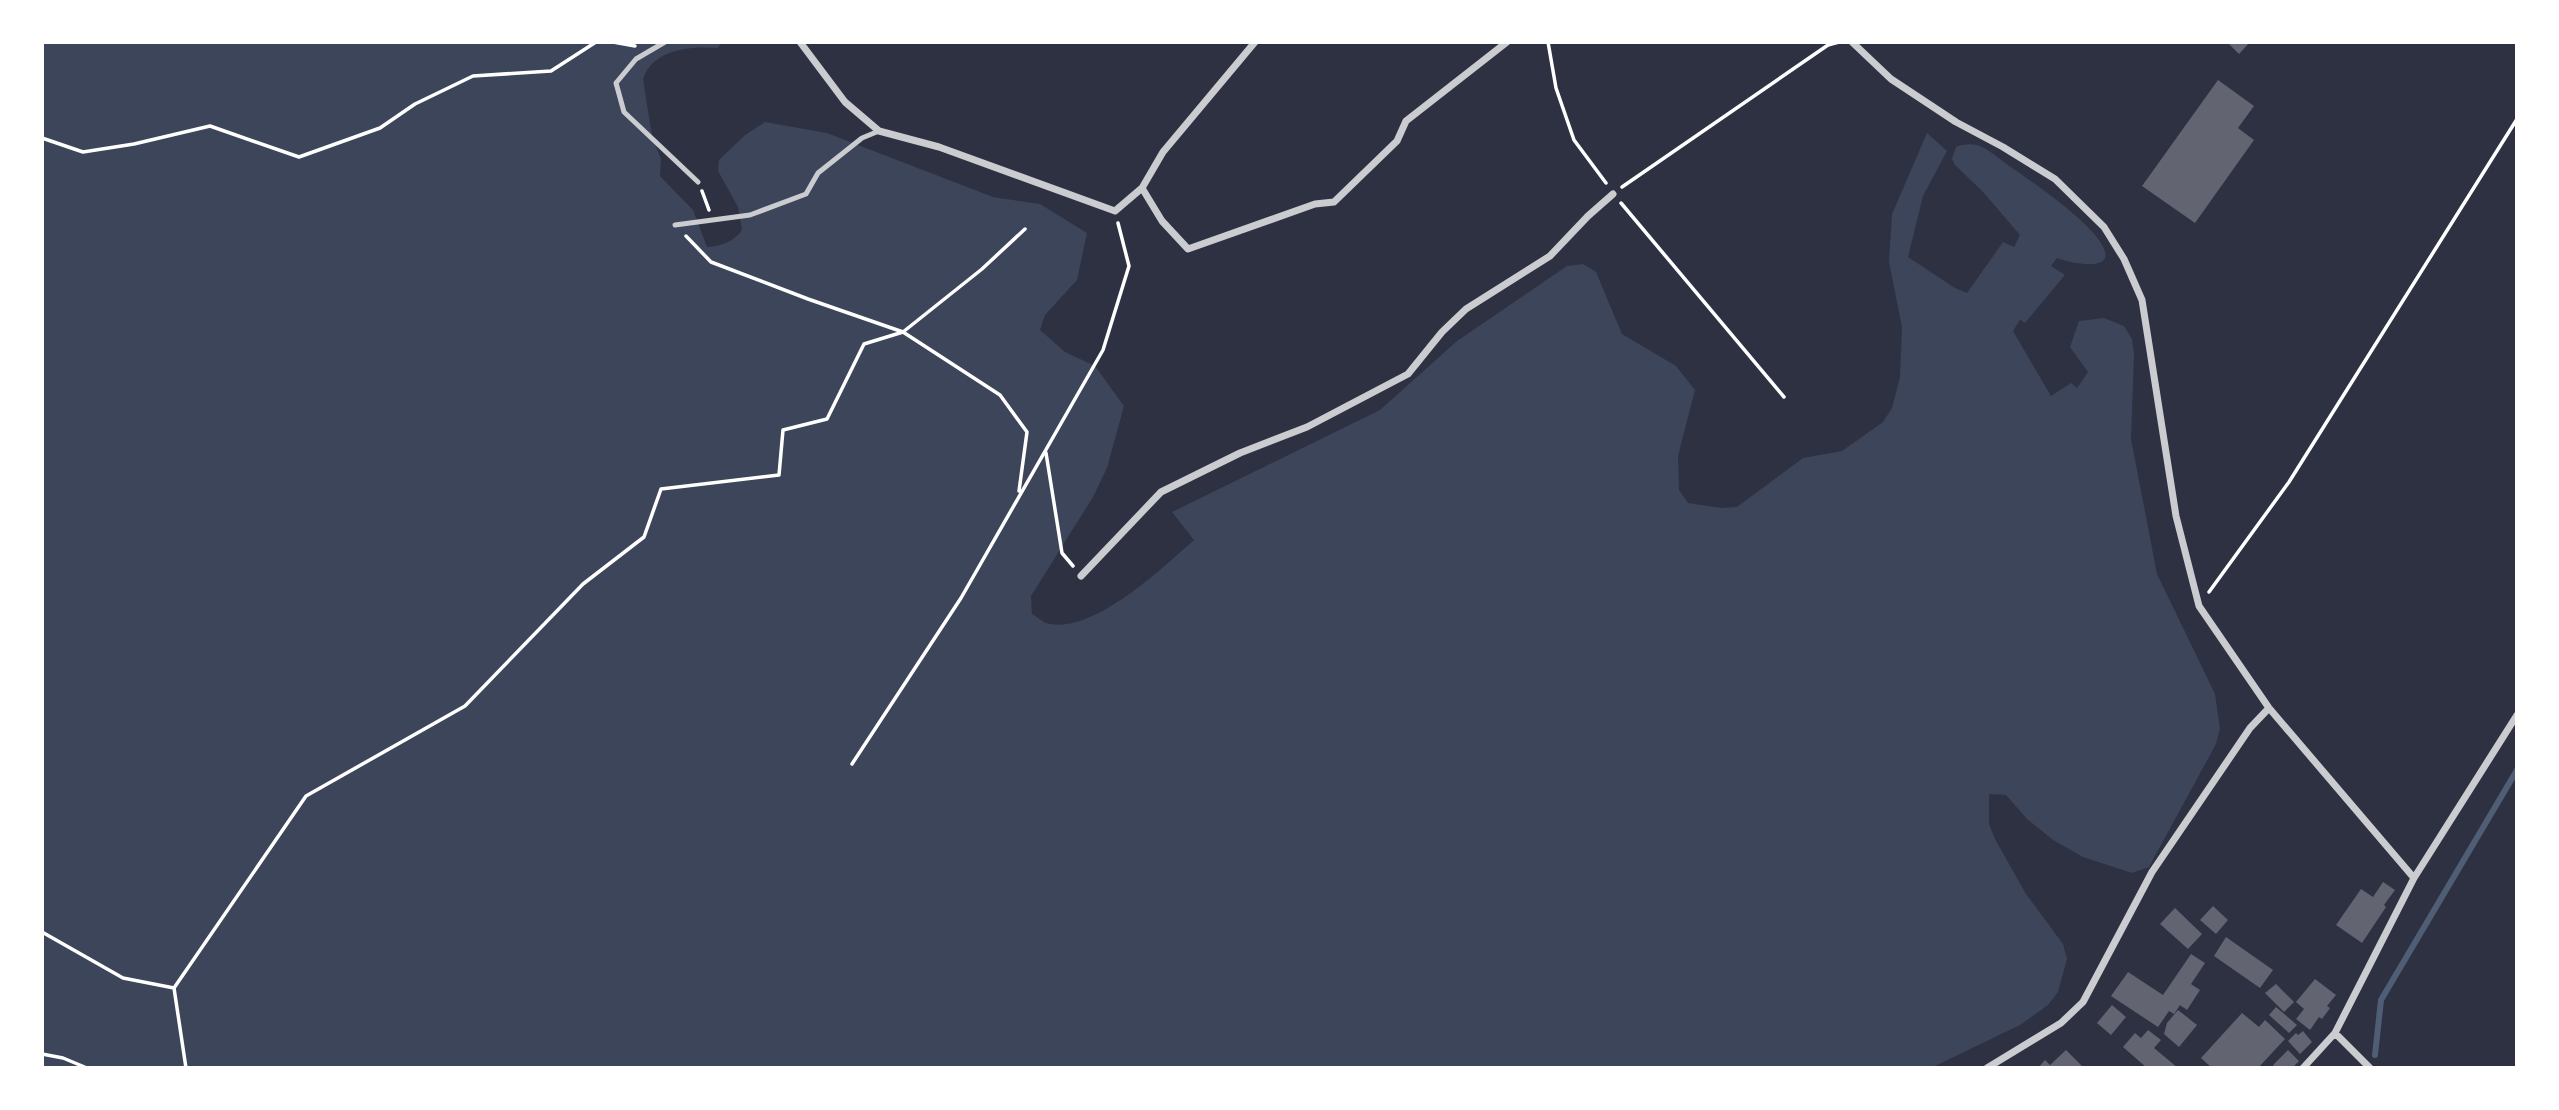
<svg xmlns="http://www.w3.org/2000/svg" width="2559" height="1110" font-family="'Fira Sans Condensed',sans-serif">
  <style>
    .green { fill: #3c4559 }
    .lines { fill: none; stroke-linecap: round; stroke-linejoin: round }
    .stream { stroke: #4f5d75; stroke-width: 6 }
    .building { fill: #626471 }
    .path { stroke: #fff; stroke-width: 3.5 }
    .service { stroke: #caccd0; stroke-width: 5 }
    .minor { stroke: #caccd0; stroke-width: 7 }
  </style>
  <rect width="100%" height="100%" fill="#2d3142"/>
  <!-- green -->
  <path class="green" d="M42 42H723L717 48C691 46 653 49 643 79L652 136 661 159 660 176 693 210 707 247C722 246 733 242 742 230L738 207 718 171 719 160 745 135 765 122 827 133 993 197 1040 204 1087 233 1077 280 1045 315 1040 330 1065 352 1095 366 1124 406 1107 468 1093 497 1031 596 1032 614C1036 616 1041 621 1046 623 1092 636 1162 568 1194 540L1172 512 1380 410 1457 341 1567 266 1583 264 1596 272 1622 334 1676 366 1695 390 1678 456 1679 490 1688 503 1721 508 1737 507 1803 458 1842 451 1883 422 1892 408 1900 377 1902 327 1889 262 1892 214 1927 133 1947 151 1923 196 1908 257 1955 288 1967 293 2003 242 2014 247 2020 235 1983 192 1955 165 1952 159 1956 147C1963 144 1974 143 1982 147 1989 150 1997 157 2004 162 2029 180 2088 219 2102 245 2119 274 2069 263 2057 258L2051 266 2065 275 2025 323 2020 320 2013 331 2051 396 2071 383 2077 388 2088 372 2070 347 2079 321 2104 318 2124 326 2132 339 2134 355 2131 439 2157 574 2215 694 2220 729 2216 744 2149 867 2132 873 2083 857 2053 840 2027 819 2006 795 1989 794V824L1995 839 2026 894 2063 944 2067 959 2058 992 2048 1005 2020 1025 1931 1068H42Z"/>
  <g class="lines">
    <!-- stream -->
    <path class="stream" d="M2375 1055 2381 1000 2517 770"/>
  </g>
  <!-- building -->
  <path class="building" d="M2227 42H2250L2239 54Z
    M2218 80 2254 106 2238 128 2254 140 2195 223 2142 186Z
    M2383 882 2395 890 2384 905 2386 907 2362 943 2336 925 2361 889 2373 897Z
    M2213 906 2228 920 2216 934 2200 920Z
    M2175 908 2202 934 2188 949 2160 924Z
    M2226 937 2273 970 2260 988 2214 956Z
    M2191 954 2205 963 2191 984 2200 990 2187 1010 2180 1005 2174 1014 2169 1011 2158 1027 2111 996 2128 972 2163 995Z
    M2315 979 2336 995 2327 1006 2330 1008 2322 1019 2319 1017 2310 1030 2296 1019 2304 1009 2296 1002Z
    M2276 984 2294 1002 2284 1012 2265 993Z
    M2112 1005 2126 1017 2111 1035 2097 1023Z
    M2276 1007 2297 1025 2289 1033 2269 1015Z
    M2178 1010 2197 1025 2179 1047 2164 1034 2167 1023Z
    M2242 1013 2259 1027 2265 1020 2285 1039 2258 1068H2212L2201 1058Z
    M2148 1030 2161 1040 2154 1048 2178 1068H2147L2123 1047 2135 1033 2141 1038Z
    M2303 1031 2312 1042 2300 1054 2288 1041 2296 1033 2298 1035Z
    M2066 1050 2084 1068H2038L2045 1060 2050 1065Z
    M2288 1050 2299 1061 2292 1068H2276L2273 1065Z"/>
  <g class="lines">
    <!-- path -->
    <path class="path" d="M613 42 635 46
      M1548 42 1556 88 1574 140 1606 183
      M42 138 83 152 134 144 210 126 299 157 380 128 415 104 473 76 551 71 596 42
      M1622 187 1828 45 1839 42
      M702 191 709 210
      M1621 203 1784 397
      M686 236 711 262 808 299 903 332 1000 395 1027 432 1019 491
      M1046 453 1062 553 1073 566
      M2209 592 2289 482 2517 119
      M852 764 961 598 1103 350 1129 266 1118 223
      M42 932 123 978 174 988
      M42 1054 63 1058 87 1068
      M186 1068 174 988 306 796 465 706 583 584 644 537 661 489 779 475 783 430 827 419 864 344 903 332 982 269 1025 229"/>
    <!-- service -->
    <path class="service" d="M665 42 636 59 616 83 624 112 698 182
      M675 225 750 215 806 194 818 173 862 138 879 131"/>
    <!-- minor -->
    <path class="minor" d="M800 42 845 102 879 131 939 147 1115 211 1142 188 1163 152 1255 42
      M1852 42 1891 79 1956 122 2003 147 2055 179 2104 227 2124 259 2142 300 2176 516 2199 606 2269 708 2414 878
      M1142 188 1162 221 1188 249 1315 204 1334 202 1397 141 1406 121 1507 42
      M1081 576 1161 492 1240 453 1307 427 1408 374 1442 332 1466 309 1550 256 1588 216 1613 194
      M2335 1033 2370 1068
      M1987 1068 2061 1023 2083 1002 2152 872 2250 728 2269 708
      M2303 1068 2335 1033 2414 878 2517 715"/>
  </g>
  <!-- border -->
  <rect width="2559" height="1110" fill="none" stroke="#ffffff" stroke-width="88"/>
</svg>
